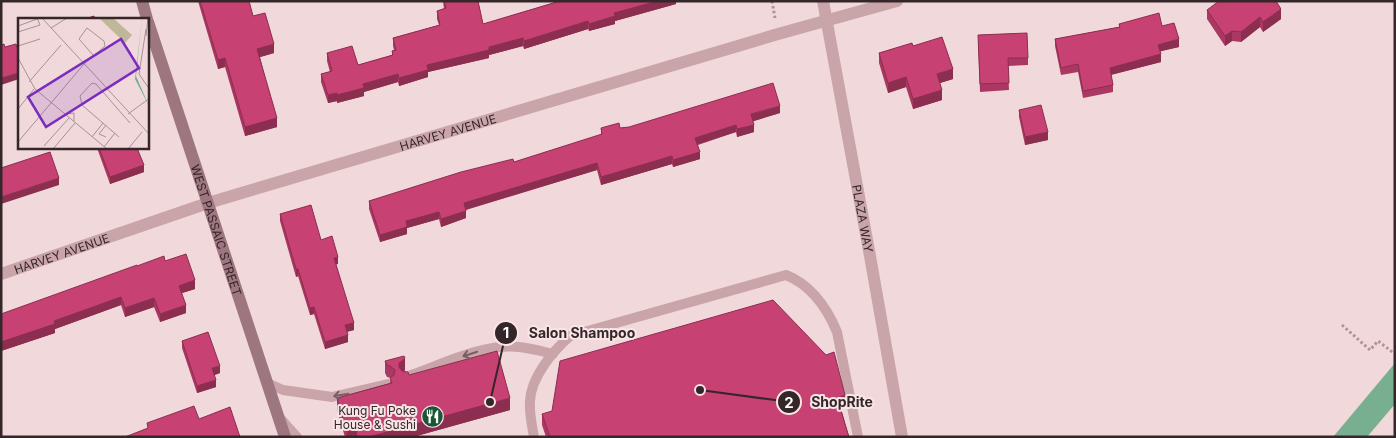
<svg xmlns="http://www.w3.org/2000/svg" width="1396" height="438" font-family="Inter,sans-serif">
  <style>
    .water { fill: #77af90 }
    .lines { fill: none; stroke-linecap: round; stroke-linejoin: round }
    .path { stroke: #b58f96; stroke-width: 3; stroke-dasharray: 2.5 2.5; stroke-linecap: butt }
    .lane { stroke: #c9a5aa; stroke-width: 10 }
    .street { stroke: #c9a5aa; stroke-width: 12 }
    .secondary { stroke: #9d7680; stroke-width: 12 }
    .wall { fill: #ab3862 }
    .shaded-wall { fill: #8b2e50 }
    .building { fill: #c74172; stroke: #8b2e50 }
    .oneway { stroke: #785f64 }
    .labels { text-anchor: middle; dominant-baseline: central; stroke-width: 4; stroke-linejoin: round; paint-order: stroke }
    .street-label { font-size: 12px; fill: #35262a; stroke: #f9e5e6 }
    .poi-label { font-size: 12px; fill: #35262a; stroke: #f9e5e6; text-anchor: end }
    .inset-road { fill: none; stroke: #a69194; stroke-width: 1 }
    .view { fill: #7b2cbf; fill-opacity: 0.15; stroke: #7b2cbf; stroke-width: 2.5 }
    .inset-edge { fill: none; stroke: #35262a; stroke-width: 2.5 }
    .leader { fill: none; stroke: #35262a; stroke-width: 2 }
    .callout-dot { fill: #35262a; stroke: #f9e5e6; stroke-width: 2 }
    .mark-label { font-size: 15px; text-anchor: middle; font-weight: bold; fill: #fff }
    .callout-label { font-size: 14px; text-anchor: middle; font-weight: bold; fill: #35262a; stroke: #f9e5e6; stroke-width: 4; stroke-linejoin: round; paint-order: stroke }
  </style>
  <rect width="100%" height="100%" fill="#f1d9db"/>
  <!-- water -->
  <path class="water" d="M1395 363V404L1367 437H1333Z"/>
  <g class="lines">
    <!-- path -->
    <path class="path" d="M772 1 775 18
      M1342 325 1370 350 1378 341 1395 354"/>
    <!-- lane -->
    <path class="lane" d="M411 375C443 364 484 343 519 347 530 348 541 351 553 354
      M267 383 283 390 332 397 388 384
      M279 417 297 437
      M534 437C532 425 529 413 530 401 531 377 553 351 570 336L786 275C811 285 827 308 837 332L858 437"/>
    <!-- street -->
    <g class="street">
      <path id="s1" d="M823 1 870 256 902 437"/>
      <path id="s2" d="M1 274 208 203 778 34 897 1"/>
    </g>
    <!-- secondary -->
    <g class="secondary">
      <path d="M142 1 147 19"/>
      <path id="s3" d="M148 22 285 437"/>
    </g>
  </g>
  <!-- wall -->
  <path class="wall" d="M198 1H249L253 16 274 53 260 57 277 127 245 136 225 67 218 69Z
    M443 1H478L483 24 560 1H679L676 2V4L615 21V24L589 31 588 29 524 49 523 46 489 55V58L428 72V77L399 86 398 82 364 92V96L337 103V101L328 103 321 82V74L330 72 327 61V53L358 65 392 55V51L394 50 393 46V38L439 25 437 19V11L444 9Z
    M1207 10 1281 19 1263 32 1260 27 1241 42 1232 41 1225 46 1207 19Z
    M1119 24 1162 26 1179 47 1160 51 1161 62 1111 75 1113 85V92L1083 98 1078 72 1061 75 1055 46V39L1119 27Z
    M978 42 1028 58V65L1008 66 1009 90 980 92Z
    M913 46 953 79 940 83 942 100 913 109 906 87 888 93 879 63V53Z
    M1019 110 1048 140 1025 145 1019 117Z
    M780 113 753 121 754 132 737 137 736 132 698 145 700 159 673 167 672 164 601 185 597 170 466 210V218L441 227 439 219 407 228V234L380 242 369 209V201L514 162 601 135V128H620Z
    M97 148H137L144 172 110 184Z
    M280 214 321 240 338 264H336L354 330 347 332 348 342 325 349 314 314 310 315 298 276 296 277 280 221Z
    M165 261 195 289 182 293 186 313 160 322 154 307 125 317 121 305 55 329V333L1 351 137 266Z
    M182 341 220 373 214 375 216 387 197 393 182 348Z
    M385 361 405 370 404 371 409 375 510 410 413 437H345L337 410V398L390 383 391 378 387 377 385 373Z
    M845 407 841 408 849 437H546L542 425V414Z"/>
  <!-- shaded-wall -->
  <path class="shaded-wall" d="M658 1H679L676 2V4L615 21V24L589 31V24L614 13Z
    M1281 9V19L1263 32V22Z
    M1260 17V27L1241 42V32Z
    M588 21V29L524 49V41Z
    M1232 31V41L1225 46V36Z
    M523 38V46L489 55V58L428 72V77L399 86V78L427 65Z
    M1179 39V47L1158 52V45Z
    M274 44V53L257 58V49Z
    M1161 54V62L1110 75V68Z
    M225 58V67L218 69V60Z
    M953 69V79L937 84V74Z
    M19 73V79L1 85V78Z
    M398 74V82L364 92V96L337 103V95L363 84Z
    M906 77V87L888 93V83Z
    M942 90V100L913 109V99Z
    M337 93V101L328 103V95Z
    M780 106V113L751 122V114Z
    M277 118V127L245 136V127Z
    M736 125V132L695 145V138Z
    M754 125V132L737 137V129Z
    M1048 132V140L1025 145V137Z
    M700 152V159L673 167V160Z
    M672 156V164L601 185V177Z
    M597 163V170L464 210V203Z
    M144 165V172L110 184V177Z
    M59 178V185L1 204V197Z
    M466 211V218L441 227V219Z
    M439 212V219L407 228V234L380 242V235L406 221Z
    M338 257V264L334 265V258Z
    M296 269H298V276L296 277Z
    M195 280V289L179 294V286Z
    M121 297V305L55 329V333L1 351V342L54 321Z
    M154 298V307L125 317V308Z
    M186 305V313L160 322V314Z
    M314 307V314L310 315V308Z
    M354 323V330L345 332V325Z
    M348 335V342L325 349V342Z
    M405 358V370L399 375V363Z
    M220 366V373L212 376V368Z
    M216 380V387L197 393V386Z
    M845 395V407L837 410V398Z
    M510 398V410L413 437H369Z
    M356 429V437H347V432Z"/>
  <!-- building -->
  <path class="building" d="M200 1H249L253 16 265 13 274 44 257 49 277 118 245 127 225 58 218 60Z
    M444 1H478L483 24 560 1H658L614 13 615 16 589 24 588 21 524 41 523 38 489 47V50L427 65 428 70 399 78 398 74 363 84 364 88 337 95V93L328 95 321 74 332 71 327 53 352 46 358 65 393 55 392 51 396 50 393 38 440 25 437 11 446 8Z
    M1219 1H1276L1281 9 1263 22 1260 17 1241 32 1232 31 1225 36 1207 10Z
    M1159 13 1162 26 1174 23 1179 39 1158 45 1161 54 1110 68 1113 85 1083 91 1078 64 1061 68 1055 39 1120 27 1119 24Z
    M94 16 95 19H85Z
    M1027 33 1028 58H1008L1009 83 980 84 978 35Z
    M942 37 953 69 937 74 942 90 913 99 906 77 888 83 879 53 912 43 913 46Z
    M4 44 5 47 16 44 19 55V73L1 78V45Z
    M773 83 780 106 751 114 754 125 737 129 736 125 695 138 700 152 673 160 672 156 601 177 597 163 464 203 466 211 441 219 439 212 406 221 407 227 380 235 369 201 461 172 513 159 514 162 602 134 601 128 619 123 620 128 629 127Z
    M1041 105 1048 132 1025 137 1019 110Z
    M99 148H137L144 165 110 177Z
    M50 152 59 178 1 197V168Z
    M311 205 321 240 332 236 338 257 334 258 354 323 345 325 348 335 325 342 314 307 310 308 298 269H296L280 214Z
    M186 254 195 280 179 286 186 305 160 314 154 298 125 308 121 297 54 321 55 324 1 342V314L137 265V266L164 256 165 261Z
    M773 300 826 355 834 352 845 395 837 398 849 437H550L542 414 552 411 560 361Z
    M208 332 220 366 212 368 216 380 197 386 182 341Z
    M497 351 510 398 369 437H357L356 429 347 432 337 398 392 383 390 378 394 375 395 370 390 366 387 365 385 361 404 356 405 358 399 363V367L402 371 408 372 409 375Z
    M194 406 199 419 230 407 240 437H125L148 428 147 423Z"/>
  <!-- one-way arrows -->
  <defs><path id="oneway-shaft" d="M-6 0H5M1.5-3L5.5 0L1.5 3" fill="none" stroke-width="1.6" stroke-linecap="round" stroke-linejoin="round" transform="scale(1.25)"/></defs>
  <g class="oneway">
    <use href="#oneway-shaft" transform="translate(470 354) rotate(162)"/>
    <use href="#oneway-shaft" transform="translate(341 395) rotate(170)"/>
  </g>
  <!-- icons -->
  <defs>
    <symbol id="restaurant-disc" viewBox="-11 -11 22 22"><circle r="9.5" fill="#1b5737" stroke="#f9e5e6"/><path d="M-5-6h1v4h1v-4h1v4h1v-4h1v5L-1.5 .5V6h-2V.5L-5-1ZM5-6V6H3V1.5H1.5Q1.5-4 5-6Z" fill="#fff"/></symbol>
  </defs>
  <g fill-rule="evenodd">
    <use href="#restaurant-disc" x="420" y="404" width="25" height="25"/>
  </g>
  <g class="labels">
    <!-- street labels -->
    <g class="street-label">
      <text stroke="none"><textPath href="#s2" startOffset="469">HARVEY AVENUE</textPath></text>
      <text stroke="none"><textPath href="#s1" startOffset="221">PLAZA WAY</textPath></text>
      <text stroke="none"><textPath href="#s3" startOffset="219">WEST PASSAIC STREET</textPath></text>
      <text stroke="none"><textPath href="#s2" startOffset="64">HARVEY AVENUE</textPath></text>
    </g>
    <!-- poi labels -->
    <g class="poi-label">
      <text x="416" y="410">Kung Fu Poke<tspan x="416" dy="14">House &amp; Sushi</tspan></text>
    </g>
  </g>
  <!-- overview -->
  <g transform="translate(18 18)">
    <rect width="131" height="131" fill="#f1d9db"/>
    <path d="M81 0H95L114 17 107 25Z" fill="#c0b699"/>
    <path d="M124 0 118 58 131 88 117 61Z" fill="#77af90"/>
    <path class="inset-road" d="M24 0 132 117M0 8 19 1M33 10 49 0M69 10 61 21 75 37M128 11 121 56 132 72M0 14 22 7 19 0M128 18 130 0M0 28 22 21M0 40 17 71 89 131M11 64 43 27M0 91 16 71M49 96 56 95V103M110 96 132 80M74 119 85 105M88 119 81 116 88 107M101 119 64 87 62 78 74 65 78 66 112 105M0 124 66 46 87 28 86 23 69 10M26 128 51 100M86 129 97 115M35 131 57 105M110 131 124 114"/>
    <path class="view" d="M103 21 121 50 28 109 10 79Z"/>
    <rect width="131" height="131" class="inset-edge"/>
  </g>
  <!-- callouts -->
  <path class="leader" d="M490 402L506 333M700 390L789 402"/>
  <g class="callout-dot">
    <circle cx="490" cy="402" r="5"/>
    <circle cx="700" cy="390" r="5"/>
    <circle cx="506" cy="333" r="12"/>
    <circle cx="789" cy="402" r="12"/>
  </g>
  <g class="mark-label">
    <text x="506" y="338">1</text>
    <text x="789" y="408">2</text>
  </g>
  <g class="callout-label">
    <text x="582" y="338">Salon Shampoo</text>
    <text x="842" y="407">ShopRite</text>
  </g>
  <!-- border -->
  <rect width="1396" height="438" fill="none" stroke="#35262a" stroke-width="5"/>
</svg>
